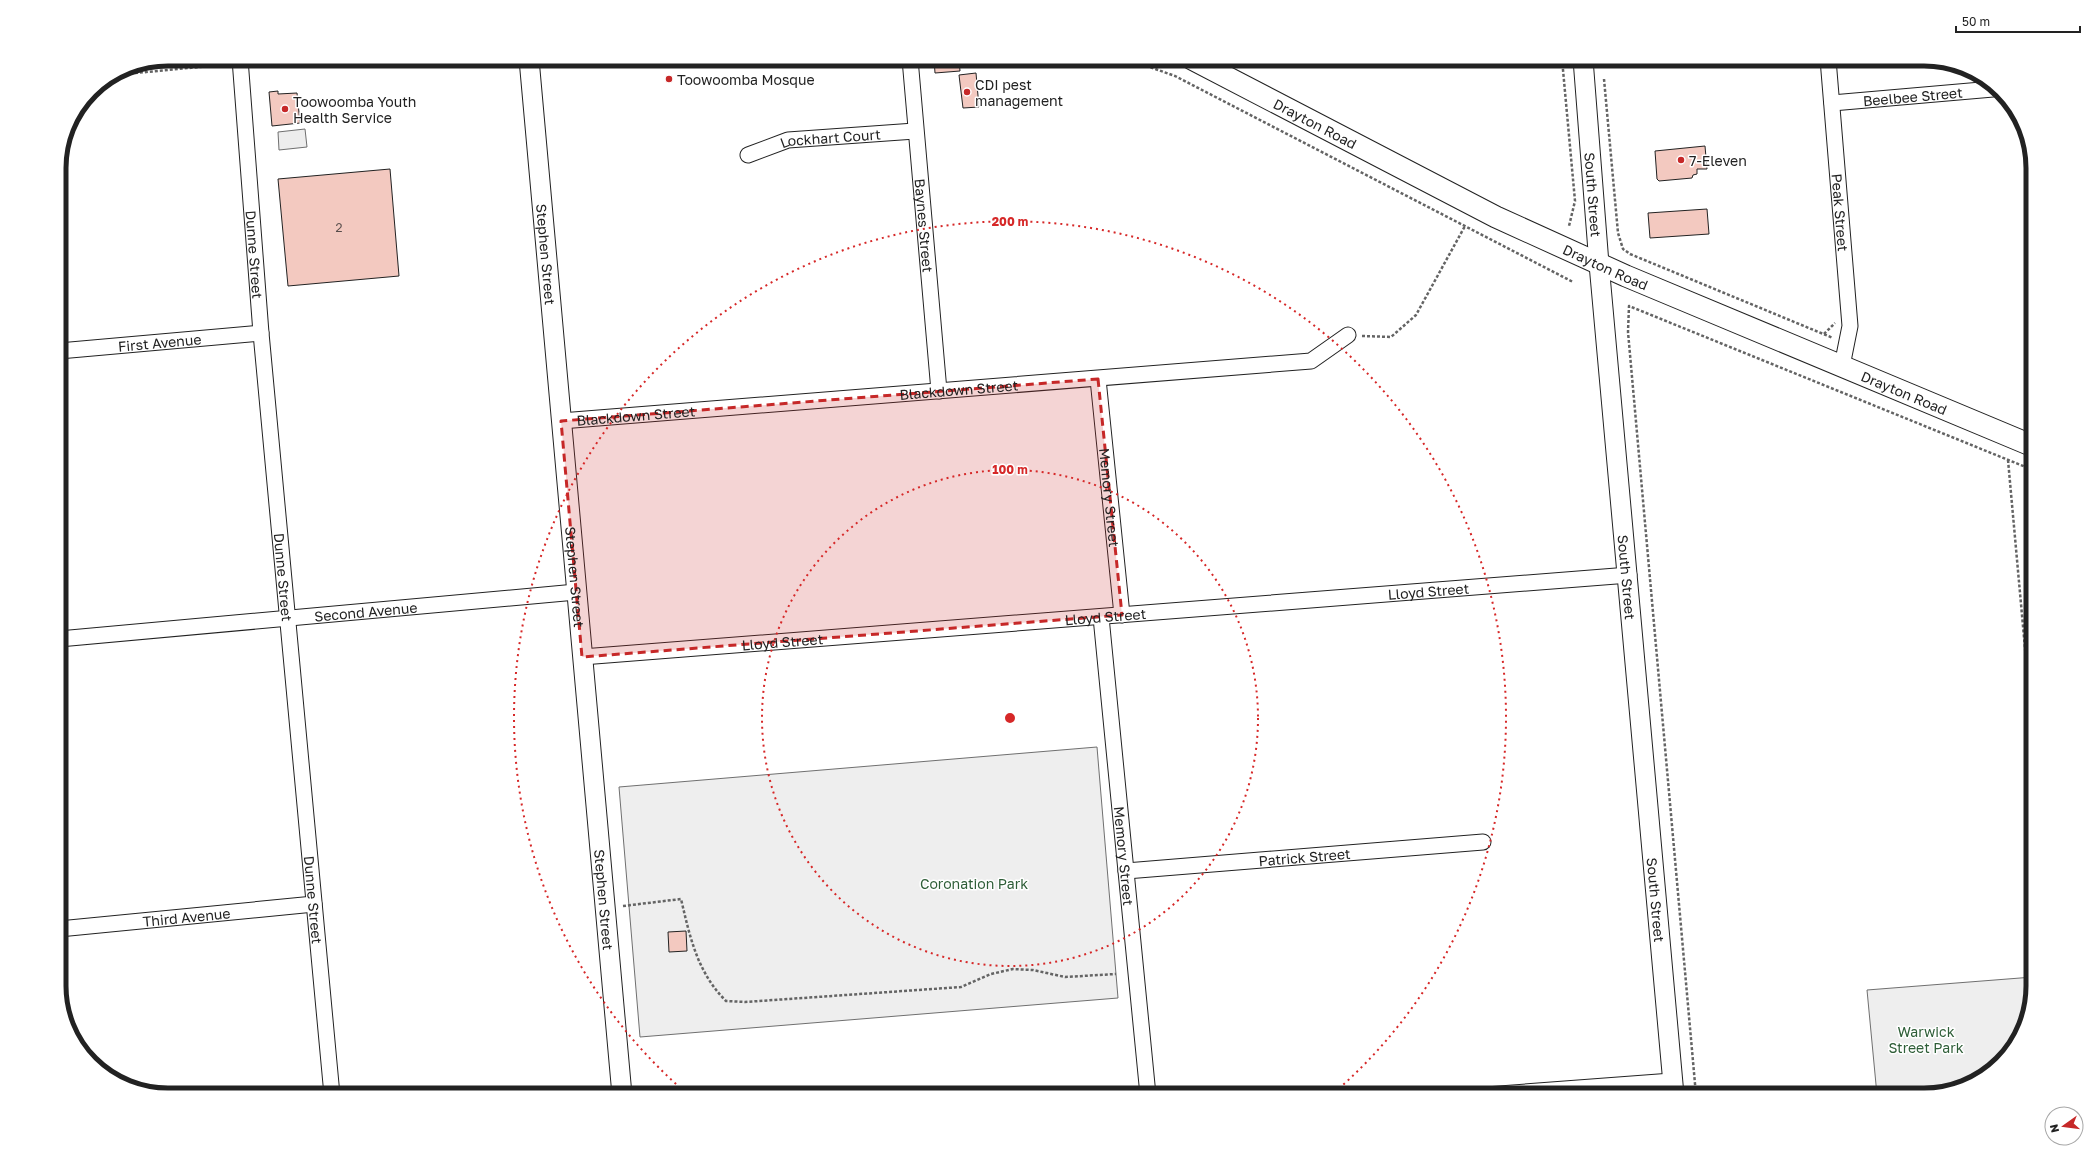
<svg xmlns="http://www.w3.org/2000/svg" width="2092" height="1154" font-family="'Golos Text',sans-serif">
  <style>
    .green { fill: #eee; stroke: #6f6f6f }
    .parking { fill: #ededed; stroke: #6f6f6f }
    .building { fill: #f3c9c0; stroke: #222 }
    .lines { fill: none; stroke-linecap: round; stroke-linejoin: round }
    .minor-casing { stroke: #222; stroke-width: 17 }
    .tertiary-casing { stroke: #222; stroke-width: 21 }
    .secondary-casing { stroke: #222; stroke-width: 23 }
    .path { stroke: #646464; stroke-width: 2.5; stroke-dasharray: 3 2; stroke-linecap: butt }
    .minor { stroke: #fff; stroke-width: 15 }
    .tertiary { stroke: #fff; stroke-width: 19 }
    .secondary { stroke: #fff; stroke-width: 21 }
    .marked { fill: #c62828; fill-opacity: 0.2; stroke: #c62828; stroke-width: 3; stroke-dasharray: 8 5; stroke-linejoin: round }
    .ring { fill: none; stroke: #d62828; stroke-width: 2; stroke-dasharray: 2 4 }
    .poi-dot { fill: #c62828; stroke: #fff; stroke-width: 1.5 }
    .labels { text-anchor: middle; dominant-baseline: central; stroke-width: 3; stroke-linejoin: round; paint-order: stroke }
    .number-label { font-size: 12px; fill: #564c4a }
    .poi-label { font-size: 14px; fill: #222; stroke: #fff; text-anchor: start }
    .street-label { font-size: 14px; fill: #222; stroke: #fff }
    .park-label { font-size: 14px; fill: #2f5e38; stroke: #fff }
    .rim { fill: none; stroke: #222; stroke-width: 5 }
    .centre { fill: #d62828; stroke: #fff; stroke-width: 2 }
    .ring-label { font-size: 12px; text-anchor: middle; font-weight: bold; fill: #d62828; stroke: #fff; stroke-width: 3; stroke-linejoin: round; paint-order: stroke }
  </style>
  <rect width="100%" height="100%" fill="#fff"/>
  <!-- green -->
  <path class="green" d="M1097 747 1118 998 640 1037 619 787Z
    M2033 977V986L2022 1034 1979 1080 1924 1095H1877L1867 990Z"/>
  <!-- parking -->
  <path class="parking" d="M305 129 307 147 279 150 278 132Z"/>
  <!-- building -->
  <path class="building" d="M934 59H959L960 71 935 73Z
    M976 73 979 107 963 108 959 75Z
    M278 91V94L297 93 300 123 272 126 269 92Z
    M1705 146 1707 169H1697V174L1693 175 1692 178 1659 181 1657 179 1655 151Z
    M390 169 399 276 288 286 278 179Z
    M1707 209 1709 234 1650 238 1648 213Z
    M686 931 687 951 669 952 668 932Z"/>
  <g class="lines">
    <defs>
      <g id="minor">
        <path id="s1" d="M240 59 261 333 332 1095"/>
        <path id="s2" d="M910 59 939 391"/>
        <path id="s3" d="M1828 59 1850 326 1842 366"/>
        <path id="s4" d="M1832 103 1993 89"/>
        <path id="s5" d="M748 155 788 140 915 131"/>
        <path id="s6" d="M59 351 261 333"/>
        <path id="s7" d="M1098 379 1122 615"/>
        <path id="s8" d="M561 421 1311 361 1348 335"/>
        <path d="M2033 487V501"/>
        <path id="s9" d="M1101 617 1148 1095"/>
        <path id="s10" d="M59 639 576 592"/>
        <path id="s11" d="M582 657 1629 575"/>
        <path id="s12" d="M1126 871 1483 842"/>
        <path id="s13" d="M59 929 314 904"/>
        <path d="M1486 1095 1672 1081"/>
      </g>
      <g id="tertiary">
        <path id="s14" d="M529 59 622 1095"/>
        <path id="s15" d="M1583 59 1599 264 1674 1095"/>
      </g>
      <g id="secondary">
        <path id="s16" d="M1192 59 1496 217 1626 276 2033 446"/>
      </g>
    </defs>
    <!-- minor casing -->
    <use href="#minor" class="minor-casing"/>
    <!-- tertiary casing -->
    <use href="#tertiary" class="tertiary-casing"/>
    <!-- secondary casing -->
    <use href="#secondary" class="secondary-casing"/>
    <!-- path -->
    <path class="path" d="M1127 59 1175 76 1573 282
      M1562 59 1575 201 1569 226
      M115 75 220 65
      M1604 79 1618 233 1623 249 1630 254 1833 338
      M1824 334 1835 323
      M1362 336 1391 337 1416 315 1465 226
      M2008 460 2033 737
      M623 906 681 899C690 937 697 972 726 1001L745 1002 961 987 991 974 1013 969 1033 970 1065 977 1116 974
      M1696 1095 1628 332 1629 306 2033 470"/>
    <!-- minor -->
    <use href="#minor" class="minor"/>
    <!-- tertiary -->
    <use href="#tertiary" class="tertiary"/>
    <!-- secondary -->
    <use href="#secondary" class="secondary"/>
  </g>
  <!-- marked area -->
  <path class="marked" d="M1098 379 1122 615 582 657 561 421Z"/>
  <!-- distance rings -->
  <g class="ring">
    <circle cx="1010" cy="718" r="248"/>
    <path d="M685 1092A496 496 0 1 1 1335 1092"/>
  </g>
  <!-- markers -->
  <g class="poi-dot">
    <circle cx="669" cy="79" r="4"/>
    <circle cx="967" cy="92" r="4"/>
    <circle cx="285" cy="109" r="4"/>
    <circle cx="1681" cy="160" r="4"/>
  </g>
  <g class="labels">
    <!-- number labels -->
    <g class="number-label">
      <text x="339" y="227">2</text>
    </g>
    <!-- poi labels -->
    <g class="poi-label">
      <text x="677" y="79">Toowoomba Mosque</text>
      <text x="975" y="84">CDI pest<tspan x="975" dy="16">management</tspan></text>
      <text x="293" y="101">Toowoomba Youth<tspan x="293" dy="16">Health Service</tspan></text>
      <text x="1689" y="160">7-Eleven</text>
    </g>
    <!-- street labels -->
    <g class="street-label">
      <text stroke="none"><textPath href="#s4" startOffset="81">Beelbee Street</textPath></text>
      <text stroke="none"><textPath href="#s16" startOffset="139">Drayton Road</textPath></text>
      <text stroke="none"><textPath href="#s5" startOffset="85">Lockhart Court</textPath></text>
      <text stroke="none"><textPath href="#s15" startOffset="136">South Street</textPath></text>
      <text stroke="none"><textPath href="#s3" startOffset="154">Peak Street</textPath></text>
      <text stroke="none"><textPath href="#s2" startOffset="167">Baynes Street</textPath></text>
      <text stroke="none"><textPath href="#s1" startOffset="196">Dunne Street</textPath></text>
      <text stroke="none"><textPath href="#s14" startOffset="196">Stephen Street</textPath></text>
      <text stroke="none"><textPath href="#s16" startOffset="463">Drayton Road</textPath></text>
      <text stroke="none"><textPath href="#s6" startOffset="101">First Avenue</textPath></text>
      <text stroke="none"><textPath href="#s8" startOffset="399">Blackdown Street</textPath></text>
      <text stroke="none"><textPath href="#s16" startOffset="787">Drayton Road</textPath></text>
      <text stroke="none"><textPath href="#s8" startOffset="75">Blackdown Street</textPath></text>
      <text stroke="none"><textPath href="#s7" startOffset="119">Memory Street</textPath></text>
      <text stroke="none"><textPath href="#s1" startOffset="520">Dunne Street</textPath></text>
      <text stroke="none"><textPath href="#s14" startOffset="520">Stephen Street</textPath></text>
      <text stroke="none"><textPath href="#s15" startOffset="520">South Street</textPath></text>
      <text stroke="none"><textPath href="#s11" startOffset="849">Lloyd Street</textPath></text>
      <text stroke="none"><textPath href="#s10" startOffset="308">Second Avenue</textPath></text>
      <text stroke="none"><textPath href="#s11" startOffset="525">Lloyd Street</textPath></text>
      <text stroke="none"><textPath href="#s11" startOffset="201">Lloyd Street</textPath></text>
      <text stroke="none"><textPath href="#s9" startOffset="240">Memory Street</textPath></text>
      <text stroke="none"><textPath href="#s12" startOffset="179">Patrick Street</textPath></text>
      <text stroke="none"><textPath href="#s1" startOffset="844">Dunne Street</textPath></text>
      <text stroke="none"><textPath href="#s14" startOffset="844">Stephen Street</textPath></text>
      <text stroke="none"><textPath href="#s15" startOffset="844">South Street</textPath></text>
      <text stroke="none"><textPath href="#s13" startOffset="128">Third Avenue</textPath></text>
    </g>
    <!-- park labels -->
    <g class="park-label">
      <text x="974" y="883">Coronation Park</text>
      <text x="1926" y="1031">Warwick<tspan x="1926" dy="16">Street Park</tspan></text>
    </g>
  </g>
  <!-- crop -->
  <path d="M0 0H2092V1154H0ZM168 66H1924A102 102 0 0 1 2026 168V986A102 102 0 0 1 1924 1088H168A102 102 0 0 1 66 986V168A102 102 0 0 1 168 66Z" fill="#fff" fill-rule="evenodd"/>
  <path class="rim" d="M168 66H1924A102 102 0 0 1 2026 168V986A102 102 0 0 1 1924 1088H168A102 102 0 0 1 66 986V168A102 102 0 0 1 168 66Z"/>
  <circle cx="1010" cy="718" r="6" class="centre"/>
  <g class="ring-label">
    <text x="1010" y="226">200 m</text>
    <text x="1010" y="474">100 m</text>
  </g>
  <!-- north arrow -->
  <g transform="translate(2064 1126) rotate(256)"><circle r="19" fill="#ffffff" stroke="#a7a7a7"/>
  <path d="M0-3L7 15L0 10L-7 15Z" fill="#c62828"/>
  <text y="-6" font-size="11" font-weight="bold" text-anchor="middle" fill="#222222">N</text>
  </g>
  <!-- scale -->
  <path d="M1956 26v6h124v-6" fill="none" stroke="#222222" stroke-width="2"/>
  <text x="1962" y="26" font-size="12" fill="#222222" stroke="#ffffff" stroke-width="3" paint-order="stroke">50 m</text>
</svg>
